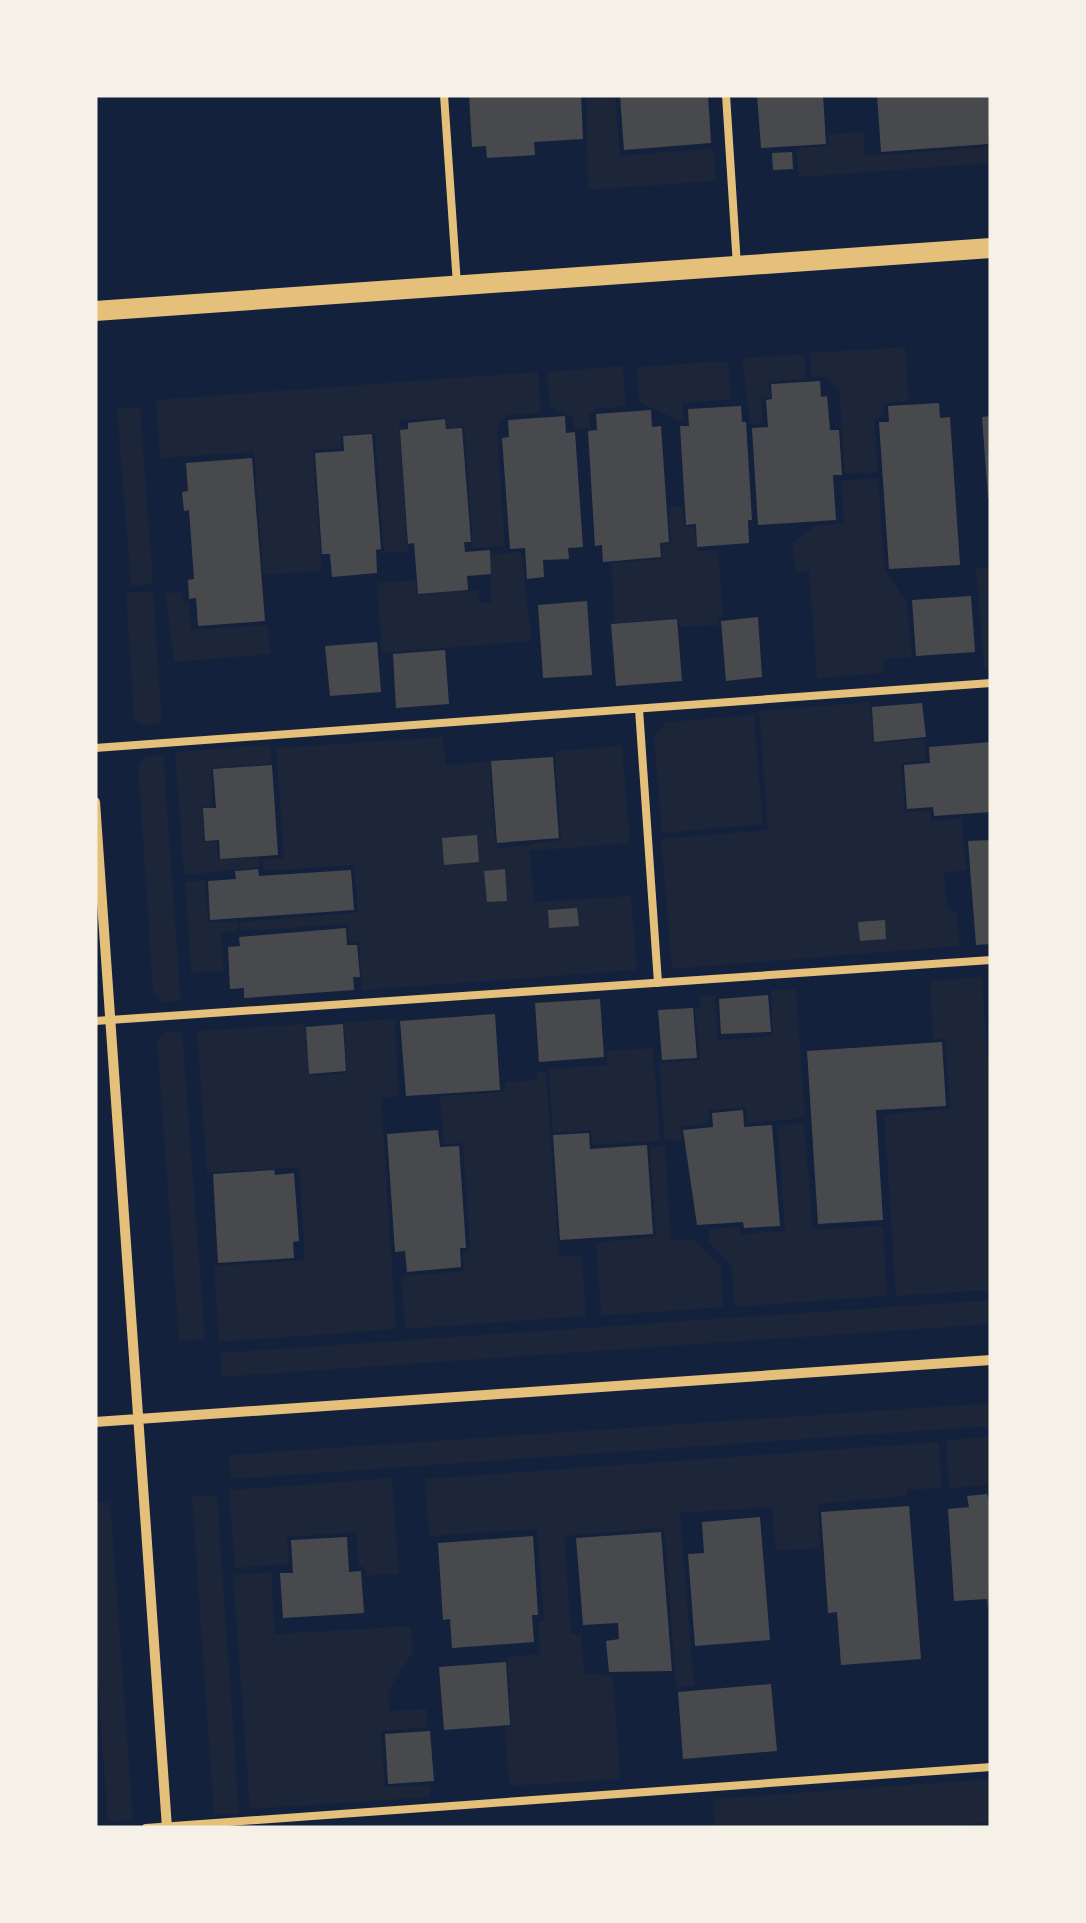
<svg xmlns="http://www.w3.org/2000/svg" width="1086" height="1923" font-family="Mulish,sans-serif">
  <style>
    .green { fill: #1d2539 }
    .building { fill: #48494c }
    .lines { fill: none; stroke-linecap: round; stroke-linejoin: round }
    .service { stroke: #e5c07b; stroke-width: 8 }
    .minor { stroke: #e5c07b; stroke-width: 10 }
    .secondary { stroke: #e5c07b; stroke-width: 20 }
  </style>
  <rect width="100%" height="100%" fill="#14213d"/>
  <!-- green -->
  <path class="green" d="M586 95H615L620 156 713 148 716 181 588 190Z
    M863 132 865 156 991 147V163L799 177 797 148 829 146 828 134Z
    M905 347 909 401 883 403 884 417 874 418 878 472 845 474 839 390 825 376 811 377 810 353Z
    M804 354 806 379 768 382 770 397 761 398 763 423 750 424 742 358Z
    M728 361 731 399 683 403 684 423 639 402 637 367Z
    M623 366 626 406 597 409 589 415 590 428 574 429 573 418 550 407 547 372Z
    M538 372 541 413 506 415 497 428 505 546 473 548 464 427H447L446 417 399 420 408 552 384 553 375 433 341 435V448L313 450 322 571 263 575 254 452 160 458 156 400Z
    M140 407 153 584 131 586 117 408Z
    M878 478 885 571 907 602 912 657 884 659V673L817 678 809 571 795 572 792 543 815 526 844 523 841 481Z
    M683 506 684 527H695L697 551 718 550 723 617 718 618V625L680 627 679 618 615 623 611 563 662 559V545L671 544 668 507Z
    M521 552 532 641 382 653 377 583 415 580 418 595 478 590 479 603H491V554Z
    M991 567V667H984L976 568Z
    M153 591 162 723 140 725 134 719 126 593Z
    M182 592 183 602H189L191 630 268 625 270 654 174 662 165 593Z
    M870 702 873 743 925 739 926 761 901 763 905 812 930 811 931 821 962 818 966 870 944 873 947 908 957 914 960 946 672 969 661 839 768 830 759 711Z
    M754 715 763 824 662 833 654 738 666 722Z
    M443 737 446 765 489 762 496 849 561 840 555 751 622 746 630 843 530 851 534 902 631 896 637 970 362 990 359 942H349L347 924 241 931 240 922 358 912 354 865 263 871 262 860 284 858 276 748Z
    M270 745 272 764 211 768 213 806 202 807 204 842H217L218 859 259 857 260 867 184 875 175 752Z
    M163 755 181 1001 161 1002 153 992 138 764 147 756Z
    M205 880 208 922 237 921 238 931 221 933 224 971 191 973 185 882Z
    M982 977 991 1106V1290L896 1296 884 1114 950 1109 945 1039H933L930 981Z
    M796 989 805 1118 747 1123 746 1108 709 1110V1124L681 1126 682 1140 665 1141 659 1063 700 1060 695 1007 701 1006 700 996 715 995 718 1040 773 1036 771 990Z
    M395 1019 399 1096 381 1098 396 1329 219 1342 214 1266 305 1260 299 1167 207 1173 197 1031 305 1024 310 1076 347 1073 344 1022Z
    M182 1031 205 1339 179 1341 157 1040 165 1032Z
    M653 1048 660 1141 593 1145 591 1130 553 1133 549 1069 607 1065V1051Z
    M546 1071 559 1256 582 1255 586 1316 405 1329 401 1276 464 1271 463 1251 470 1250 463 1143 444 1144 440 1096 505 1092V1082L537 1080V1072Z
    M804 1123 813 1230 883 1226 887 1296 735 1307 731 1264 709 1242 708 1229 739 1227 740 1234 785 1231 777 1125Z
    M665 1146 671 1240 694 1239 721 1267 723 1307 601 1316 596 1242 656 1237 650 1147Z
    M991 1300V1324L221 1377 220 1353Z
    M991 1403V1426L231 1479 229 1455Z
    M991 1437V1485L949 1488 946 1440Z
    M939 1442 942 1488 907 1490V1496L818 1504 820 1548 776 1551 772 1507 680 1513 694 1686 676 1688 664 1528 564 1536 571 1634H581L584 1673 613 1676 620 1779 509 1786 505 1727 511 1726 507 1657 540 1654 538 1622 544 1621 537 1529 429 1536 425 1479Z
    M392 1478 399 1573 365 1576V1566H359L356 1532 287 1537 289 1564 235 1568 229 1490Z
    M217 1495 239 1813 214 1815 192 1497Z
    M110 1501 133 1820 108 1822 95 1648V1502Z
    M271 1572 275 1634 411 1626 413 1652 388 1691 389 1711 426 1709 427 1727 381 1731 385 1787 429 1785 430 1797 250 1809 233 1575Z
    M991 1779V1822L931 1828H715L713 1799Z"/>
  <!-- building -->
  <path class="building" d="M469 95H581L583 139 534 142 535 155 487 158 486 146 472 147Z
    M620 95H708L711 143 624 150Z
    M757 95H823L826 144 761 148Z
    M877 95H991L988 144 881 152Z
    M792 152 793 169 773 170 772 153Z
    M820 381 821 397 827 396 830 430H839L842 475H833L836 520 758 525 752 428 768 427 766 400 772 399 771 384Z
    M939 403 940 418 950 417 960 565 889 569 879 422H889L888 406Z
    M741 406 742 422H746L752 520H748L749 543 697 547 696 524 686 525 680 426H689L688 409Z
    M651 410 652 427 661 426 669 542 660 543 661 557 603 562 602 545 595 546 588 431 597 430 596 414Z
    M565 416 566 433 575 432 583 547 568 548 569 559 543 560 544 577 527 579 525 548 510 549 502 438 509 437 508 420Z
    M991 416V498H988L982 417Z
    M445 419 446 429 462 428 471 542H464L465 552 490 550 491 574 467 576 468 590 418 594 414 543 408 544 400 430 408 429V423Z
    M372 434 381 549 376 550 377 573 332 577 330 554H322L315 453 344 451 343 436Z
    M252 458 265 621 198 626 196 598 189 599 188 580 194 579 189 510 184 511 182 492 188 491 186 463Z
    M971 596 975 652 916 656 912 600Z
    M587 601 592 675 543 678 538 605Z
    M758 617 762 677 726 681 721 621Z
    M677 619 682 681 616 686 611 624Z
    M377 642 381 692 330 696 325 646Z
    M445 650 449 704 396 708 393 654Z
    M922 703 926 737 874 742 872 707Z
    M991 742V812L934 816 933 807 907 809 904 765 930 763 929 747Z
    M553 757 559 838 497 843 491 761Z
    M272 765 278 855 220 859 219 840 205 841 203 808H216L213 769Z
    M477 835 479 862 444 865 442 838Z
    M991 840V944L976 945 968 841Z
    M258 869 259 876 351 870 354 910 210 920 208 881 236 879 235 871Z
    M505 869 507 901 487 902 484 871Z
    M577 908 579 926 549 928 548 910Z
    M885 920 886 939 860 941 858 922Z
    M346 928 347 945H357L360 977H353L354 990 244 998V988L230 989 228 947 240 946 239 937Z
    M768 995 771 1032 721 1034 719 999Z
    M600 999 604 1057 539 1062 535 1003Z
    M693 1008 697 1058 662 1060 658 1010Z
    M495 1014 500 1090 406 1096 400 1021Z
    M343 1024 346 1071 309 1074 306 1027Z
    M942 1042 946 1106 876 1110 883 1220 818 1224 807 1051Z
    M743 1110 744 1127 772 1125 780 1226 744 1228 743 1222 697 1225 683 1130 713 1127 712 1113Z
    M438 1130 440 1147 459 1146 466 1248H460L461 1267 407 1272 405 1251 395 1252 387 1134Z
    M589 1133 590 1149 647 1145 653 1234 560 1240 553 1135Z
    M274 1170 275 1175 294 1173 299 1241 293 1242 294 1258 218 1263 213 1174Z
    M987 1494 991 1506 988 1611 987 1599 954 1601 948 1509 969 1507 967 1496Z
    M909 1506 921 1659 841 1665 837 1612 828 1613 821 1512Z
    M760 1517 770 1640 695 1646 688 1554 704 1553 702 1522Z
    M661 1532 672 1671 609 1672 606 1641 619 1639 618 1623 583 1625 576 1538Z
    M533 1536 538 1615H532L534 1642 452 1648 450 1619 443 1620 438 1543Z
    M347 1537 349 1572 361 1571 364 1613 283 1618 280 1573H293L291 1540Z
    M506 1662 510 1725 444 1730 439 1667Z
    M771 1684 777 1751 683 1759 678 1692Z
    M430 1731 434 1781 388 1784 385 1734Z"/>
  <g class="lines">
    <!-- service -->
    <path class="service" d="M444 95 457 285
      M726 95 737 266
      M639 709 658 983
      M95 748 991 683
      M95 1021 991 960
      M146 1828 991 1767"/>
    <!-- minor -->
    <path class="minor" d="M95 802 167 1828
      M95 1422 991 1360"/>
    <!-- secondary -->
    <path class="secondary" d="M95 311 991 248"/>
  </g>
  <!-- border -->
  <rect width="1086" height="1923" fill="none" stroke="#f6f1e7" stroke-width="195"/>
</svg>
